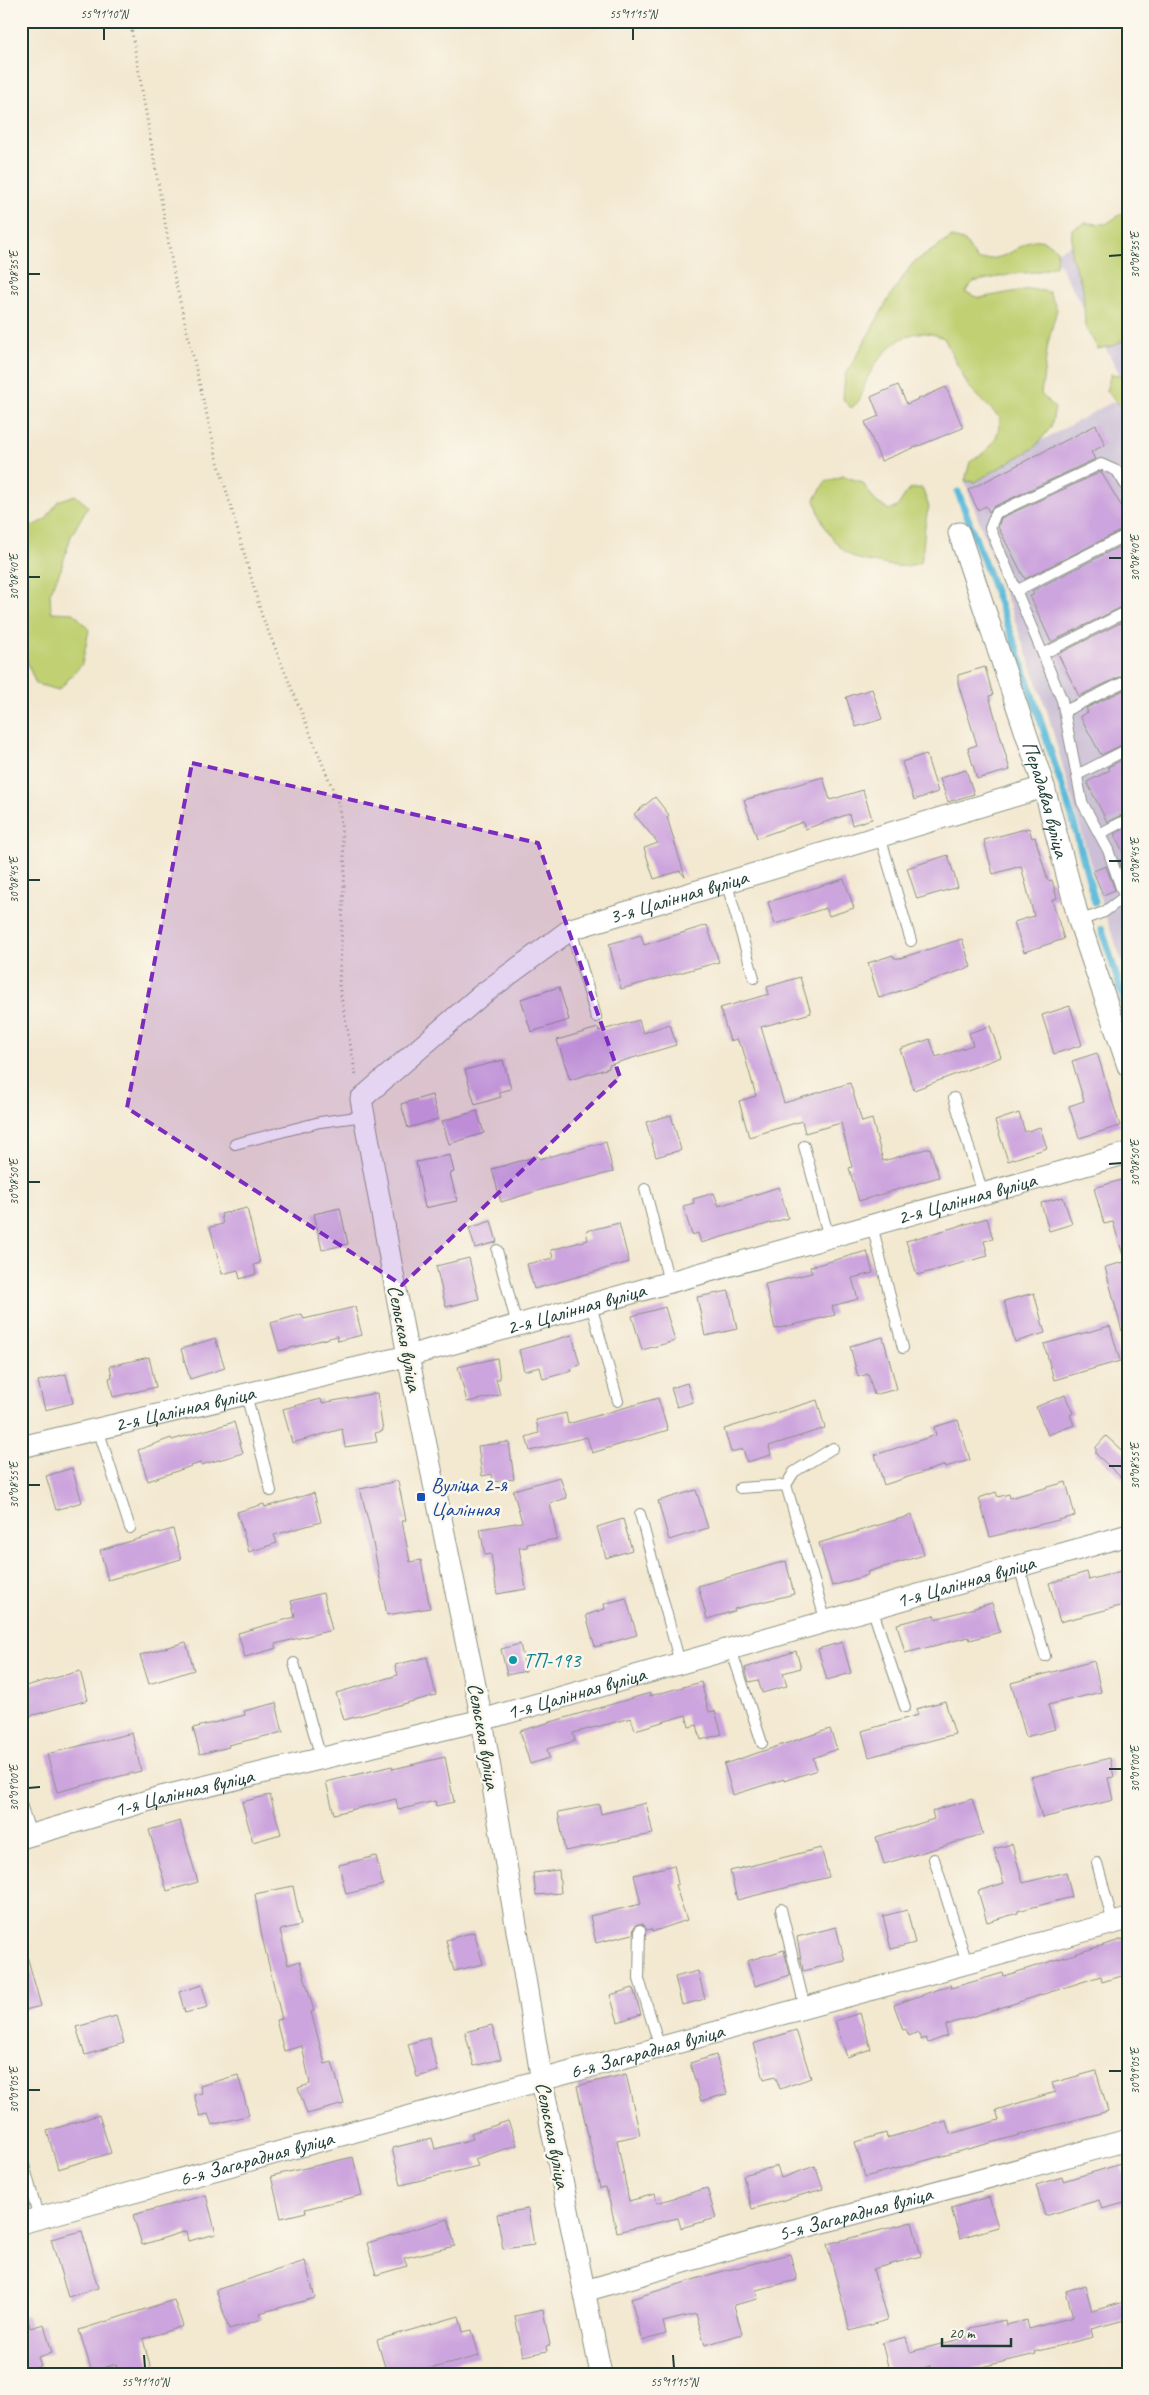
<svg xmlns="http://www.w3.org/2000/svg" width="1149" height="2395" font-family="Caveat,sans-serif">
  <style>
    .industrial { fill: #cabfd6 }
    .green { fill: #c0d072; stroke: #708653 }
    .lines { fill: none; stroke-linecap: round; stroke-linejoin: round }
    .stream { stroke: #5cbada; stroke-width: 7 }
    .building { fill: #cda5de }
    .service-casing { stroke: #899282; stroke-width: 12 }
    .minor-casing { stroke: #899282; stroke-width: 23 }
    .path { stroke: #899282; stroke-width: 3; stroke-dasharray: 1 4; stroke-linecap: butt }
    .service { stroke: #fff; stroke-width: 10 }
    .minor { stroke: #fff; stroke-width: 21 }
    .marked { fill: #7b2cbf; fill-opacity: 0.2; stroke: #7b2cbf; stroke-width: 4; stroke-dasharray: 10 6; stroke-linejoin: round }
    .ticks { fill: none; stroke: #1f3d34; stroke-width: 2 }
    .transit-dot { fill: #1a4fb4; stroke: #fbf7ec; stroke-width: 2 }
    .culture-dot { fill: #0f9aa8; stroke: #fbf7ec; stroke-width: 2 }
    .labels { text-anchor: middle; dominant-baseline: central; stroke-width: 5; stroke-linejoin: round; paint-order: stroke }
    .street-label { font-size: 21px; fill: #1f3d34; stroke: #fbf7ec }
    .transit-label { font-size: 21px; fill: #164399; stroke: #fbf7ec; text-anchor: start }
    .culture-label { font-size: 21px; fill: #0d838f; stroke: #fbf7ec; text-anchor: start }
    .neatline { fill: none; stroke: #1f3d34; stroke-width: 2 }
    .ticks-label { font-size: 12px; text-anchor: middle; fill: #1f3d34 }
  </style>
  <rect width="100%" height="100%" fill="#fbf7ec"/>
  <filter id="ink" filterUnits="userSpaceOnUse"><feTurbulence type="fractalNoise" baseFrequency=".02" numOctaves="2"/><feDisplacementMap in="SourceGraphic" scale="10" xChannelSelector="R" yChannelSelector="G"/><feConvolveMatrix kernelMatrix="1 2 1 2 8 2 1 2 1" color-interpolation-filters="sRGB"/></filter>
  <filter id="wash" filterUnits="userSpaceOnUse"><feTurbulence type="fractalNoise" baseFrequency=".0096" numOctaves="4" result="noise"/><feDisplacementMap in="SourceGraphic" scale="20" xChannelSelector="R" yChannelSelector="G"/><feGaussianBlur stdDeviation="1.12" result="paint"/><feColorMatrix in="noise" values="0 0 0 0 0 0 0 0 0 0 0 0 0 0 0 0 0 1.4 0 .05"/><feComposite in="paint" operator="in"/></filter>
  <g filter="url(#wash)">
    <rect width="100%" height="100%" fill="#f3e8d0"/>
    <!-- industrial -->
    <path class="industrial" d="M1128 220V389L1053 253Z
      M1127 394 1128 396V977L1104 912 1047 711 965 482Z"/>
    <!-- green -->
    <path class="green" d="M1128 213V336L1116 345 1098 349 1085 326 1083 288 1071 256 1072 229 1086 223 1106 224 1121 214Z
      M952 237 965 241 977 260C986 259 997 259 1005 255 1026 247 1033 228 1057 250L1056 266 1036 272 1013 274 973 282 965 292 979 298 1029 289 1049 292 1057 309 1048 343 1041 394 1055 408 1051 427 1035 447 975 482 965 481 970 462C990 449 998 443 1000 418L968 386 944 338C938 336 931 333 925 333 899 331 877 358 867 379 861 392 864 399 851 408L843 399 845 376 892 293 913 263Z
      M1111 374 1128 376V417L1123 408 1106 391Z
      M843 476 862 482 876 502 889 510 897 507 909 489 922 488 929 507C923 525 925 543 921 562 907 568 894 567 879 563 872 562 863 561 856 558 833 547 820 522 815 499L825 482Z
      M75 495 88 506 71 536 61 569 50 593 51 612 74 613 89 630 82 664 59 690 36 684 21 648V532L46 519 58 501Z"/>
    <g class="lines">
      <!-- stream -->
      <path class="stream" d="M958 492 1019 655 1072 817 1095 902
        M1102 929 1128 1014"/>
    </g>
    <g id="blocks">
      <!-- building -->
      <path class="building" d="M898 385 907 404 946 387 963 428 881 461 865 422 879 416 871 397Z
        M1096 425 1105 445 1091 452 1095 459 993 507 989 512 986 506 978 510 968 490Z
        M1101 472 1128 517V527L1025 579 998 527 1001 518Z
        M1128 542V604L1051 642 1030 596 1034 595 1032 591Z
        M1128 619V673L1079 696 1058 654Z
        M985 667 993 695 989 696 1010 770 977 779 968 748 977 745 958 683V675Z
        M1128 688V742L1101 755 1080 716 1088 712 1086 708Z
        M872 689 882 719 856 727 846 697Z
        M926 754 938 792 914 800 902 762Z
        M1128 757V812L1107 822 1087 782 1110 770 1108 767Z
        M966 770 974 794 948 802 940 778Z
        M823 777 830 800 863 790 872 819 852 825 849 814 805 829 803 822 757 838 744 800Z
        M655 797 669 815 667 817 685 877 680 871 654 879 644 848 658 843 634 814Z
        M1128 827V885H1127L1119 860 1126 858 1114 834Z
        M1029 828 1032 838 1035 837 1048 881 1052 880 1057 898 1052 900 1064 939 1024 952 1014 922 1034 916 1021 866 993 874 984 840Z
        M948 855 958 887 917 899 907 868Z
        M1106 866 1115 890 1103 895 1093 871Z
        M844 879 854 908 829 916 826 908 775 924 768 902Z
        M707 925 719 962 621 989 609 944 641 935 644 945Z
        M962 939 971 967 879 998 868 963 893 955 894 958H900Z
        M800 977 811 1013 761 1027 784 1103 850 1083 862 1122 872 1119 883 1161 930 1148 939 1177 859 1201 849 1168 852 1167 841 1123 805 1133 802 1121 749 1137 739 1101 756 1096 742 1046H740L737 1039 730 1041 720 1008 769 994 767 987Z
        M559 987 569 1020 531 1032 521 999Z
        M1070 1006 1082 1045 1054 1054 1042 1015Z
        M639 1020 643 1033 670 1024 676 1045 609 1065V1068L570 1080 557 1040 598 1028 599 1031Z
        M990 1026 1001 1057 914 1090 900 1049 930 1039 936 1057 973 1045 969 1033Z
        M1097 1053 1120 1126 1079 1138 1069 1106 1084 1101 1072 1061Z
        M503 1060 511 1089 499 1092 501 1097 475 1105 465 1070Z
        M432 1095 438 1119 408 1128 401 1104Z
        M477 1111 484 1133 449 1144 442 1121Z
        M1019 1113 1025 1132 1040 1127 1047 1148 1008 1161 995 1121Z
        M671 1115 681 1150 656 1157 646 1122Z
        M606 1142 613 1172 547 1188 501 1202 492 1169 538 1156 539 1159Z
        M450 1155 454 1172 450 1173 457 1201 425 1208 416 1162Z
        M1128 1178V1254L1123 1255 1113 1222 1104 1224 1094 1188Z
        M779 1187 788 1218 701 1243 698 1233 692 1235 683 1206 694 1203 693 1199 714 1193 719 1206Z
        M1063 1197 1072 1224 1049 1231 1041 1203Z
        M247 1208 260 1263 254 1265 256 1274 240 1279 238 1270 222 1274 210 1227 223 1224 221 1214Z
        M340 1208 348 1244 322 1250 314 1214Z
        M987 1218 993 1239 984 1241 988 1256 917 1275 906 1241Z
        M491 1221 497 1242 475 1248 469 1228Z
        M619 1223 629 1262 534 1289 527 1264 553 1258 551 1250 588 1240 586 1231Z
        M867 1251 873 1273 852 1278 858 1299 832 1306 835 1315 775 1329 765 1284 812 1273 810 1267Z
        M469 1258 479 1299 446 1307 436 1266Z
        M1128 1261V1330L1122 1331 1105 1267Z
        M729 1291 737 1329 705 1336 697 1297Z
        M1034 1293 1045 1333 1015 1342 1004 1301Z
        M355 1307 362 1335 338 1341 337 1336 279 1351 271 1323 302 1314 304 1319Z
        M665 1307 675 1341 642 1350 632 1316Z
        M1110 1326 1120 1361 1054 1380 1044 1344Z
        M572 1335 580 1365 571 1368 572 1371 543 1379 540 1367 524 1371 519 1350Z
        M883 1337 897 1389 874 1395 868 1374 858 1377 850 1346Z
        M215 1338 225 1368 190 1379 181 1349Z
        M149 1357 156 1387 113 1397 109 1378 112 1377 110 1366Z
        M497 1358 500 1379H496L500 1395 467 1402 458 1367Z
        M66 1374 73 1403 45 1410 38 1381Z
        M687 1383 693 1402 677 1407 671 1388Z
        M377 1393 383 1431 375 1433 377 1442 345 1447 342 1429 292 1443 283 1409 321 1399 322 1403Z
        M1065 1395 1073 1413 1070 1415 1074 1425 1048 1435 1036 1407Z
        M658 1398 668 1430 592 1453 587 1437 530 1451 526 1437 539 1433 536 1420 566 1413 568 1424Z
        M817 1400 825 1428 769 1446 771 1455 747 1462 743 1449 731 1452 724 1429Z
        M958 1420 970 1460 945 1467V1465L884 1485 875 1455 936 1435 934 1427Z
        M234 1422 243 1453 201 1465 200 1463 148 1481 138 1450 171 1438 172 1440Z
        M1106 1436 1128 1456V1484L1096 1454V1447Z
        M509 1442 514 1479 493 1482 492 1474 482 1476 478 1446Z
        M72 1468 82 1502 56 1510 46 1476Z
        M560 1477 567 1498 550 1503 557 1539 527 1544V1547L519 1548 526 1589 497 1594 491 1554 485 1555 480 1529 522 1522 513 1490Z
        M398 1481 406 1520 402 1521 410 1562 421 1560 430 1608 387 1615 370 1528 360 1489Z
        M1066 1482 1075 1516 990 1537 979 1498 996 1492 998 1497 1009 1494 1010 1498Z
        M696 1490 708 1528 669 1540 658 1501Z
        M314 1493 321 1522 274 1535 277 1543 249 1552 237 1512 264 1504 265 1507Z
        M912 1515 924 1555 867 1572 868 1575 832 1586 819 1543Z
        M623 1519 632 1550 606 1558 597 1527Z
        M173 1529 181 1559 108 1580 100 1550Z
        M786 1561 794 1594 734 1609 735 1611 707 1619 698 1586Z
        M1128 1569V1604L1060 1622 1049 1583 1087 1572 1089 1580Z
        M323 1593 332 1630 275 1644 277 1648 245 1657 238 1633 295 1617 291 1601Z
        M626 1598 637 1635 595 1647 586 1615 605 1609 604 1604Z
        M992 1603 1000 1632 970 1640 969 1637 905 1653 897 1624 934 1615 935 1619Z
        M186 1642 194 1670 149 1684 140 1655Z
        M842 1642 851 1673 827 1680 818 1649Z
        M520 1644 526 1671 507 1675 501 1649Z
        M796 1651 801 1668 783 1673 787 1686 762 1693 758 1680 749 1682 745 1668Z
        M427 1657 436 1695 344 1720 336 1693 398 1675 395 1665Z
        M1094 1661 1101 1692 1048 1705 1055 1729 1026 1737 1011 1683Z
        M80 1671 88 1700 30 1716 22 1687Z
        M701 1682 709 1712 715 1711 722 1734 701 1740 697 1725 689 1727 686 1715 635 1730 631 1718 573 1733 575 1741 547 1749 549 1758 530 1764 520 1731 650 1693V1696Z
        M945 1701 955 1734 869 1757 862 1731 918 1715 916 1709Z
        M276 1703 283 1732 228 1745 229 1747 200 1754 193 1728 245 1715 244 1711Z
        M830 1729 837 1749 813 1758 817 1770 784 1781V1779L733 1795 724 1764Z
        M132 1733 141 1771 57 1792 47 1754Z
        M445 1757 454 1802 436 1806 435 1801 398 1810 396 1799 334 1814 326 1782 392 1766 393 1769Z
        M1110 1758 1114 1777 1108 1778 1113 1800 1042 1818 1031 1777Z
        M270 1795 281 1834 253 1842 242 1802Z
        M972 1799 983 1834 884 1864 876 1837 934 1819 932 1811Z
        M646 1803 653 1834 565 1851 558 1812 599 1804 601 1814Z
        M180 1821 198 1882 167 1891 149 1830Z
        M1012 1844 1023 1883 1066 1872 1072 1897 1018 1911V1913L987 1922 978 1891 1004 1883 994 1849Z
        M821 1848 829 1877 737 1900 730 1871Z
        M376 1856 383 1885 346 1894 339 1865Z
        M674 1865 678 1884 675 1885 687 1920 652 1932 651 1929 647 1930 643 1924H637L634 1927 633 1934 596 1943 590 1916 641 1904 634 1875Z
        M559 1870 561 1893 536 1895 533 1873Z
        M293 1886 301 1925 280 1930 288 1965 300 1961 314 2011 311 2012 325 2064 332 2062 344 2104 307 2114 298 2088 310 2084 302 2046 284 2051 276 2020 282 2019 262 1937 255 1894Z
        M907 1910 915 1943 891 1949 883 1916Z
        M836 1927 845 1961 803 1971 797 1937Z
        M474 1932 483 1964 454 1971 446 1940Z
        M1123 1939 1128 1955V1974L1102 1982 1101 1976 946 2025 947 2036 928 2043 926 2038 921 2040 918 2032 909 2036 906 2029 903 2030 894 2005 950 1985 951 1988 1003 1973 1004 1976Z
        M784 1950 790 1975 755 1986 747 1961Z
        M21 1956H27L41 2006 21 2011Z
        M698 1971 705 1999 682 2005 675 1977Z
        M202 1985 208 2007 185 2013 179 1992Z
        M633 1988 641 2014 618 2022 610 1995Z
        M860 2013 871 2049 847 2057 835 2021Z
        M116 2016 124 2043 85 2055 76 2027Z
        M492 2025 501 2059 474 2066 465 2032Z
        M796 2030 811 2078 780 2089 775 2076 764 2079 753 2044Z
        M429 2038 438 2071 417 2077 408 2044Z
        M716 2055 727 2094 701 2101 690 2063Z
        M1096 2071 1108 2111 865 2177 855 2142 886 2133 887 2138 946 2121 950 2134 999 2120 996 2110 1055 2092 1052 2083Z
        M626 2074 640 2135 617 2140 629 2201 655 2194 657 2203 707 2188 716 2218 681 2228 678 2218 617 2232 606 2187 600 2188 577 2086Z
        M238 2075 249 2115 212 2125 208 2114 200 2116 194 2095 202 2093 200 2086Z
        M99 2115 111 2153 58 2169 47 2131Z
        M508 2121 517 2145 475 2159 478 2166 401 2185 392 2148 432 2138 435 2149 473 2139 471 2133Z
        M353 2157 362 2195 305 2209 306 2212 281 2218 271 2176Z
        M1121 2164 1128 2189V2202L1102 2209 1099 2200 1045 2216 1036 2185 1062 2177 1063 2181Z
        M777 2166 781 2178 815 2166 823 2189 752 2209 743 2175Z
        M206 2195 216 2234 188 2241 186 2231 142 2245 133 2215Z
        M989 2197 998 2227 960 2238 951 2208Z
        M528 2209 534 2245 503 2249 497 2214Z
        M448 2219 455 2246 404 2258 407 2266 376 2275 367 2243Z
        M912 2222 921 2256 873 2269 887 2320 850 2331 827 2244Z
        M82 2231 98 2288 68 2297 51 2239Z
        M790 2254 797 2280 756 2290 758 2299 734 2305 742 2334 705 2345 696 2314 663 2322 666 2334 642 2341 631 2299 712 2274Z
        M305 2261 315 2298 260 2313 262 2319 229 2329 216 2290Z
        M1085 2285 1092 2311 1128 2301V2319L1091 2329 1093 2337 1035 2352 1036 2354 952 2374H933L931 2366 902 2374H890L882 2343 906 2337 910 2352 972 2336 970 2328 1005 2320 1006 2325 1027 2320 1029 2329 1073 2317 1066 2291Z
        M174 2300 183 2326 143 2339 152 2374H119L116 2364 92 2372 79 2330Z
        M543 2310 550 2345 546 2346 547 2351 523 2356 515 2316Z
        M27 2315 30 2328 44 2324 52 2353 38 2357 41 2366 21 2371V2316Z
        M459 2316 463 2332 472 2330 479 2356 410 2374H387L377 2340Z"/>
    </g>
  </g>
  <g filter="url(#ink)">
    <use href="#blocks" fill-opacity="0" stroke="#899282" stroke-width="1"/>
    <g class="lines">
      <defs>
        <path id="service" d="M1128 489 1117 471 1101 464 996 513 990 528 1062 700 1082 802 1108 850 1128 908
          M1018 590 1128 534
          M1043 654 1128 611
          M1065 711 1128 680
          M1077 775 1128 749
          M1099 834 1128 819
          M880 836 911 941
          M726 881 754 978
          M1079 921 1104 912 1128 894
          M571 929 596 1017
          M954 1098 983 1194
          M235 1144 320 1122 365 1116
          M804 1146 829 1238
          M645 1189 669 1282
          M872 1225 903 1348
          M497 1250 517 1325
          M591 1305 618 1401
          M246 1394 271 1491
          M98 1429 130 1528
          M786 1485 794 1472 833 1448
          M740 1488 786 1485 826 1622
          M640 1514 680 1663
          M1019 1566 1045 1656
          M872 1608 905 1707
          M731 1649 762 1743
          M294 1663 321 1758
          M21 1804 31 1835
          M934 1859 967 1963
          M1097 1863 1113 1923
          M781 1909 805 2008
          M640 1930 639 1979 660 2048
          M21 2154 39 2219"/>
        <g id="minor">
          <path id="s1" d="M959 533 1044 787 1079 921 1128 1066"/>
          <path id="s2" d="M21 1447 408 1356 1128 1153"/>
          <path id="s3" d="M21 1838 157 1798 482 1720 1128 1535"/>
          <path id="s4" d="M21 2223 1128 1919"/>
          <path id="s5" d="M585 2291 790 2231 1128 2140"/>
          <path id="s6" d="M601 2374 542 2081 482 1720 408 1356 361 1099 480 996 571 929 1044 787"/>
        </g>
      </defs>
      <!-- service casing -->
      <use href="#service" class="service-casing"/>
      <!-- minor casing -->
      <use href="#minor" class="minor-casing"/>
      <!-- path -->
      <path class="path" d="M130 21 175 280 217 458 262 616 339 804 345 866 339 985 356 1076"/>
      <!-- service -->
      <use href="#service" class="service"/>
      <!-- minor -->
      <use href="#minor" class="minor"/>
    </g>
  </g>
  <!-- marked area -->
  <path class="marked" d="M192 763 538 843 620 1077 402 1285 127 1108Z"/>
  <!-- ticks -->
  <path class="ticks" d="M104 28V40M633 28V40M1109 256 1122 255M28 274H40M1109 558H1122M28 577H40M1109 861H1122M28 880H40M1109 1164 1122 1163M28 1182H40M1109 1466H1122M28 1485H40M1109 1769H1122M28 1788 40 1787M1109 2071H1122M28 2090H40M144 2355 145 2368M673 2355 674 2368"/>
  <!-- markers -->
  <rect class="transit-dot" x="416" y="1492" width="10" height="10" rx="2.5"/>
  <circle class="culture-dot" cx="513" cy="1660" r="5"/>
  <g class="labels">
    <!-- street labels -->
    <g class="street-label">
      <text stroke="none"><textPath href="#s1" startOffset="280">Перадавая вуліца</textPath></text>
      <text stroke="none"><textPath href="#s6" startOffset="1680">3-я Цалінная вуліца</textPath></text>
      <text stroke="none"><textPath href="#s2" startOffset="978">2-я Цалінная вуліца</textPath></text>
      <text stroke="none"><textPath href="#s2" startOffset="572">2-я Цалінная вуліца</textPath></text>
      <text transform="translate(405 1338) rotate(79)">Сельская вуліца</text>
      <text stroke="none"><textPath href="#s2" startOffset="168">2-я Цалінная вуліца</textPath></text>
      <text stroke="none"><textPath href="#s3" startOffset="979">1-я Цалінная вуліца</textPath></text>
      <text stroke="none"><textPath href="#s3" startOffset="574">1-я Цалінная вуліца</textPath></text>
      <text transform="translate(484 1736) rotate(80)">Сельская вуліца</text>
      <text stroke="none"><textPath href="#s3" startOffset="169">1-я Цалінная вуліца</textPath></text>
      <text stroke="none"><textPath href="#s4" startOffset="649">6-я Загарадная вуліца</textPath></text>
      <text transform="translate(553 2135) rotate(79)">Сельская вуліца</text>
      <text stroke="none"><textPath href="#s4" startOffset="244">6-я Загарадная вуліца</textPath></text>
      <text stroke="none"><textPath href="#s5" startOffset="281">5-я Загарадная вуліца</textPath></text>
    </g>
    <!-- transit labels -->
    <g class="transit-label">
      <text x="431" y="1485">Вуліца 2-я<tspan x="431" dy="24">Цалінная</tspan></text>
    </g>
    <!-- culture labels -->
    <g class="culture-label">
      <text x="523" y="1660">ТП-193</text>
    </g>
  </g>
  <!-- margin -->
  <rect width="1149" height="2395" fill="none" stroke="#fbf7ec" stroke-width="55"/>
  <!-- scale -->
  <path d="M942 2338v8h69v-8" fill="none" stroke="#1f3d34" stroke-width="2.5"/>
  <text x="949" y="2338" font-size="15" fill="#1f3d34" stroke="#fbf7ec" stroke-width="4" paint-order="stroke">20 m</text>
  <rect x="28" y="28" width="1094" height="2340" class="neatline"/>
  <g class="ticks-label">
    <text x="104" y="18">55°11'10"N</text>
    <text x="633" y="18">55°11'15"N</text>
    <text transform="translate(1135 255) rotate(-90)" y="4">30°08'35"E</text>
    <text transform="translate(14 274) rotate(-90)" y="4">30°08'35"E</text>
    <text transform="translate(1135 558) rotate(-90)" y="4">30°08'40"E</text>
    <text transform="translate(14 577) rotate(-90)" y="4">30°08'40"E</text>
    <text transform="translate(1135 861) rotate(-90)" y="4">30°08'45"E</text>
    <text transform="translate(14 880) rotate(-90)" y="4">30°08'45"E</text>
    <text transform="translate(1135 1163) rotate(-90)" y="4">30°08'50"E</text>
    <text transform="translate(14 1182) rotate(-90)" y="4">30°08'50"E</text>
    <text transform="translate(1135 1466) rotate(-90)" y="4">30°08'55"E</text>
    <text transform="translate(14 1485) rotate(-90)" y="4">30°08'55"E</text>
    <text transform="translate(1135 1769) rotate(-90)" y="4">30°09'00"E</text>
    <text transform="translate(14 1788) rotate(-90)" y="4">30°09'00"E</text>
    <text transform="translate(1135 2071) rotate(-90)" y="4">30°09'05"E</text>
    <text transform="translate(14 2090) rotate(-90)" y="4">30°09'05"E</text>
    <text x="145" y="2386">55°11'10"N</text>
    <text x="674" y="2386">55°11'15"N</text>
  </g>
</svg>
